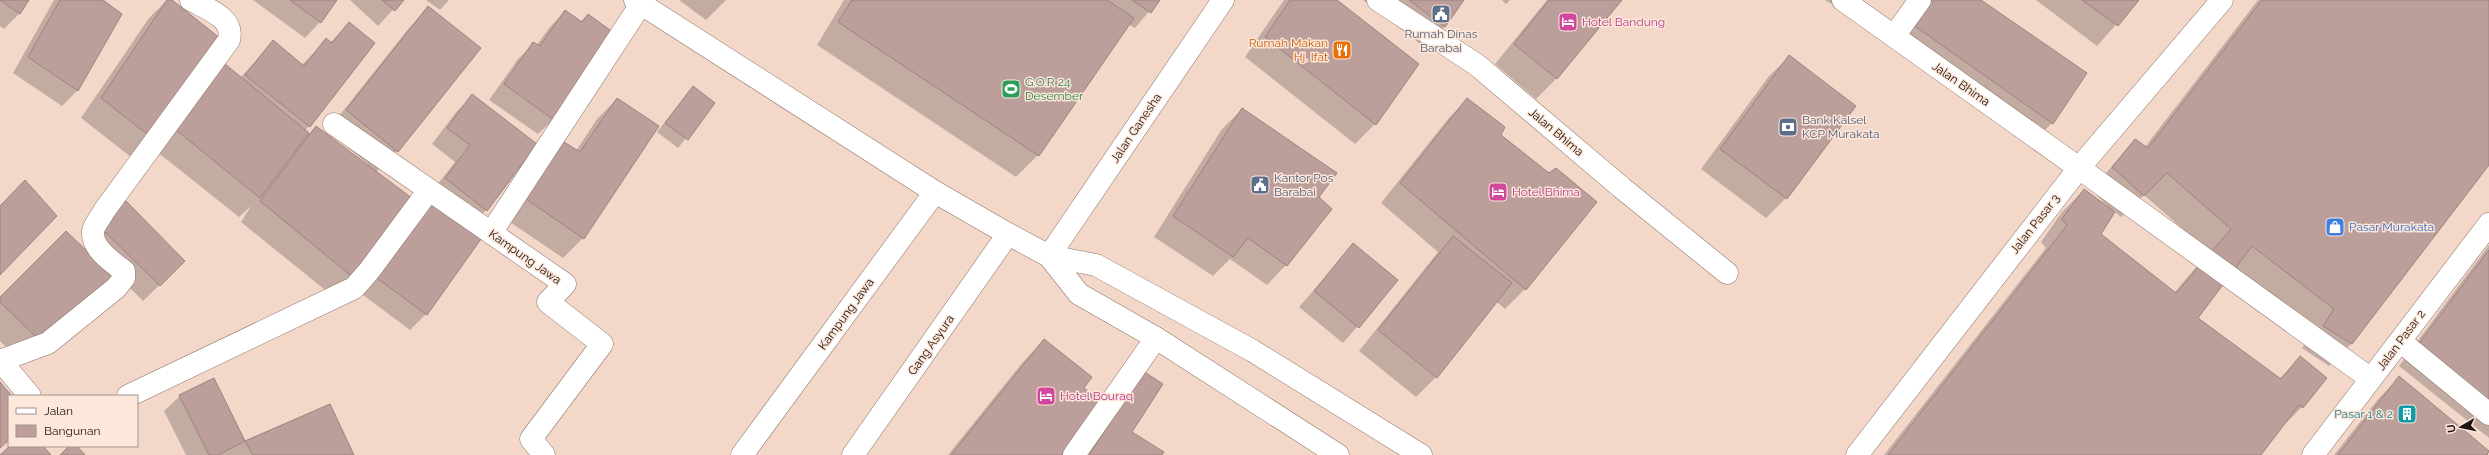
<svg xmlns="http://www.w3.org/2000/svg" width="2489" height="455" font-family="Raleway,sans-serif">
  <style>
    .shadow { fill: #0003; fill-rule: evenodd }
    .building { fill: #bc9e9a; stroke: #9e827e }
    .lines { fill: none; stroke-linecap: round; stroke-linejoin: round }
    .pedestrian-casing { stroke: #8d7568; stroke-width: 23 }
    .minor-casing { stroke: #8d7568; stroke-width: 23 }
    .tertiary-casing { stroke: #8d7568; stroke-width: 23 }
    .pedestrian { stroke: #fff; stroke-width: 22 }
    .minor { stroke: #fff; stroke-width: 22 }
    .tertiary { stroke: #fff; stroke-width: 22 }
    .labels { text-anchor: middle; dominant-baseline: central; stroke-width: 3; stroke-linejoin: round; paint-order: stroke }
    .hotel-label { font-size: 12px; fill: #b23c85; stroke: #fde7db; text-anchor: start }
    .service-label { font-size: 12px; fill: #4e5e75; stroke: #fde7db; text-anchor: start }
    .food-label { font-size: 12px; fill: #c56008; stroke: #fde7db; text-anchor: end }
    .leisure-label { font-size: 12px; fill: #27864d; stroke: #fde7db; text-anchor: start }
    .street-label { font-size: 12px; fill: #1e140f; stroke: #fde7db }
    .shop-label { font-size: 12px; fill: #366cbe; stroke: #fde7db; text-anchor: start }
    .culture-label { font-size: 12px; fill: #0d838f; stroke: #fde7db; text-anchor: end }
  </style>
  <rect width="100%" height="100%" fill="#f3d8ca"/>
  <!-- shadow -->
  <path class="shadow" d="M0 0H28L20 13 4 29 0 26Z
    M54 0H102L77 91 62 106 13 73Z
    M167 0H171L219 39 131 157 81 118 149 18Z
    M253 0H336L320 22 305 38Z
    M350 0H402L378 26Z
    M426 0H449L440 10Z
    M679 0H726L706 20Z
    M844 0H1159L1135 28 1128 24 1038 155 1016 177 817 45Z
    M1284 0H1335L1375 124 1355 144 1245 57Z
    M1363 0H1463L1444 27 1424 47Z
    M1502 0H1510L1506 4Z
    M1547 0H1620L1556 79 1536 99 1495 64Z
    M1825 0H1856L1844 12Z
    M1928 0H1979L2052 123 2032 143 1892 44Z
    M2036 0H2138L2097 46Z
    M2258 0H2489V163L2351 344 2329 366 2302 348 2313 331 2233 270 2197 319 2279 379 2300 358 2302 407 2280 429 2260 455H1884L2046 248 2041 242 2062 212 2084 190 2110 209 2091 189 2135 141 2145 147ZM2144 195 2209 252 2174 293 2100 235 2114 211 2121 217Z
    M428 8 479 48 397 151 376 172 415 202 335 298 241 222 251 206 239 217 151 147 240 78 273 42 302 65 326 40 330 43 349 23 309 126 305 131 309 134 316 127 367 166 368 164 327 131 409 28Z
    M565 11 580 22 588 15 554 119 538 134 489 100 518 59 534 44 536 46 550 27Z
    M1789 57 1786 198 1766 218 1701 169 1769 76Z
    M693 87 714 103 678 148 657 132Z
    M472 96 486 210 471 226 430 194 455 162 432 144 457 111Z
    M617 99 583 238 563 258 507 220 544 163 564 143 576 151 597 119Z
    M1467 99 1500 135 1525 289 1505 309 1496 301 1436 377 1416 397 1359 351 1438 252 1381 203 1448 119Z
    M1242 109 1317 197 1286 265 1267 285 1230 259 1213 276 1154 237 1222 129Z
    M126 203 184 261 143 301 85 243Z
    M413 217 480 239 426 314 410 330 359 292Z
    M1354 244 1397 281 1343 343 1299 307Z
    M2489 245V438L2399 366Z
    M113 277 21 362 0 341V298Z
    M1044 340 1061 455H948L1022 363Z
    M2399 378 2485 455H2334L2379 398Z
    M214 379 245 442 353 455H186L164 411 180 396Z
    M1124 392 1131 432 1161 455H1083Z"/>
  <!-- building -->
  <path class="building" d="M0 0H29L20 14Z
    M60 0H103L122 14 78 91 28 57Z
    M167 0H172L221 39 152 138 101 98Z
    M290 0H337L321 23Z
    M382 0H404L395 11Z
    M852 0H1107L1134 18 1039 156 838 22Z
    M1132 0H1160L1151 13Z
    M1290 0H1337L1419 64 1376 125 1265 37Z
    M1409 0H1464L1445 27Z
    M1549 0H1622L1557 79 1514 44Z
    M1931 0H1981L2087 73 2053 124 1912 24Z
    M2082 0H2139L2118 26Z
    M2262 0H2489V165L2352 344 2323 326 2334 309 2252 246 2198 318 2281 379 2300 356 2327 378 2303 408 2299 405 2261 455H1888L2067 225 2062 219 2084 189 2115 212 2101 234 2176 293 2231 229 2167 173 2144 196 2112 167 2135 139 2148 148Z
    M428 6 481 48 398 152 346 110Z
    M565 10 582 22 588 14 614 33 554 120 504 84 533 42 540 46Z
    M349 22 375 43 310 127 245 75 273 40 304 66 326 38 332 43Z
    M1789 55 1856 106 1787 199 1720 149Z
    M219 59 309 133 260 198 171 126Z
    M693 86 715 103 688 140 665 123Z
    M472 94 537 144 487 211 445 178 470 145 447 128Z
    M617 98 659 126 584 239 526 199 564 142 580 152Z
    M1467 98 1505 127 1501 135 1549 173 1556 168 1597 202 1526 290 1400 183Z
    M1242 108 1337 173 1319 197 1332 209 1287 266 1248 238 1233 257 1173 216Z
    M316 126 417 202 355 279 260 201Z
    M25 180 57 216 0 275V206Z
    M429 200 481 239 427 315 374 276Z
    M126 201 185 261 160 286 100 227Z
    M66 231 114 277 42 343 0 302V297Z
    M1453 236 1512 283 1437 378 1378 330Z
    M1353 243 1398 280 1359 328 1314 291Z
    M2489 250V402L2418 345Z
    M1044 339 1092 377 1084 388 1103 404 1063 455H951Z
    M1143 371 1163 384 1132 432 1164 452 1162 455H1089Z
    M2399 376 2489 451 2487 455H2338Z
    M214 378 245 441 218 455H209L179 395Z
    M0 382 12 396H9V440L0 448Z
    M330 404 354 455H253L245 441Z
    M10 446H43L51 455H0Z
    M69 446H77L85 455H60Z"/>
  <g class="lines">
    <defs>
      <path id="pedestrian" d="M2079 168 2371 379
        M2400 341 2489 414
        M2313 455 2489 224"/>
      <path id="minor" d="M1378 0 1477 65 1622 188 1727 273
        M1843 0 2079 168
        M1894 36 1920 0
        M334 124 565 284 548 302 602 344 531 439 544 455
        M491 233 641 4
        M0 360 30 396
        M0 361 48 343 116 288 124 278V271C112 262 91 248 93 231 94 225 101 217 104 211L229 40C235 18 207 9 191 0
        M128 396 354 288 369 271 429 190
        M742 455 935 192
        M853 455 1008 234
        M1074 455 1156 338
        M1857 455 2079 168 2222 0"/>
      <path id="tertiary" d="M635 0 935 192 1008 234 1049 256 1096 265 1253 351 1421 455
        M1049 256 1079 294 1156 338 1338 455
        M1049 256 1223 0"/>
    </defs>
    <!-- pedestrian casing -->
    <use href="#pedestrian" class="pedestrian-casing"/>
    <!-- minor casing -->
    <use href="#minor" class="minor-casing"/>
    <!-- tertiary casing -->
    <use href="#tertiary" class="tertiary-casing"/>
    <!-- pedestrian -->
    <use href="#pedestrian" class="pedestrian"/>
    <!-- minor -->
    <use href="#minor" class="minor"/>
    <!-- tertiary -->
    <use href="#tertiary" class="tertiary"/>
  </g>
  <!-- icons -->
  <defs>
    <symbol id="civic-square" viewBox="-11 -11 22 22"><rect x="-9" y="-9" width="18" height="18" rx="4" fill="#5c6f8a" stroke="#fde7db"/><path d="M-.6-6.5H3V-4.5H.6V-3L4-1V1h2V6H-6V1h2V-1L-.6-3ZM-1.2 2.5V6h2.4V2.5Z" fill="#fff"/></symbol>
    <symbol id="hotel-square" viewBox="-11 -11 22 22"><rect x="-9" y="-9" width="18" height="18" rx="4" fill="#d1479c" stroke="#fde7db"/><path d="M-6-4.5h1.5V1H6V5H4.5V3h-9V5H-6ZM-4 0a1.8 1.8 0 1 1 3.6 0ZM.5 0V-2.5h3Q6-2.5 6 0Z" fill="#fff"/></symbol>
    <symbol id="restaurant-square" viewBox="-11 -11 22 22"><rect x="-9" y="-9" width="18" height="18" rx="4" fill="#e8710a" stroke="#fde7db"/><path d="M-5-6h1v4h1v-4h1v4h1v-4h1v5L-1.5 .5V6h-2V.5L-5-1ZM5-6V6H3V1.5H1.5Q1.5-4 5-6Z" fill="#fff"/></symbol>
    <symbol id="stadium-square" viewBox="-11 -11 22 22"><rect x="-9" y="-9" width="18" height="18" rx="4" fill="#2e9e5b" stroke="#fde7db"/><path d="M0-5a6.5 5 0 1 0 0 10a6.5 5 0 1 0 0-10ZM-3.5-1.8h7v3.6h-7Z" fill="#fff"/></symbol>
    <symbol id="bank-square" viewBox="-11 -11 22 22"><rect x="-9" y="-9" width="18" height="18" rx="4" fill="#5c6f8a" stroke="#fde7db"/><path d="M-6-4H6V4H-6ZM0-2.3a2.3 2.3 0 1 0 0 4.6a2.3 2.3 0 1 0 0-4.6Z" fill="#fff"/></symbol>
    <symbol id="shop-square" viewBox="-11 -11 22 22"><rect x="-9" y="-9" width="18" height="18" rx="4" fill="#3f7fe0" stroke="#fde7db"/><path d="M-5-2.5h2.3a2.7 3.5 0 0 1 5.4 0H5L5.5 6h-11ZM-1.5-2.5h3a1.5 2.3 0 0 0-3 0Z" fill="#fff"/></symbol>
    <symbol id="building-square" viewBox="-11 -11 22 22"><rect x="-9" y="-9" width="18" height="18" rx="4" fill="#0f9aa8" stroke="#fde7db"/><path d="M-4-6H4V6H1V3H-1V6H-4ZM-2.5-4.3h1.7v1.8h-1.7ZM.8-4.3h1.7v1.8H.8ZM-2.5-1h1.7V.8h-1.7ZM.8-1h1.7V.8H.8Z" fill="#fff"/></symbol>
  </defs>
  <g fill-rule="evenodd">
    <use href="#civic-square" x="1430" y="3" width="22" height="22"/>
    <use href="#hotel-square" x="1557" y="11" width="22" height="22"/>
    <use href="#restaurant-square" x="1331" y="39" width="22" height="22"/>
    <use href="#stadium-square" x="1000" y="78" width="22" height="22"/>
    <use href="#bank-square" x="1777" y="116" width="22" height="22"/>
    <use href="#civic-square" x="1249" y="174" width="22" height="22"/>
    <use href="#hotel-square" x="1487" y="181" width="22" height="22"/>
    <use href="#shop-square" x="2324" y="216" width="22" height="22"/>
    <use href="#hotel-square" x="1035" y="385" width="22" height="22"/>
    <use href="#building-square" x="2396" y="403" width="22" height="22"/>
  </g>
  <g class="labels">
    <!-- hotel labels -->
    <g class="hotel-label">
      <text x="1582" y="22">Hotel Bandung</text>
      <text x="1512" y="192">Hotel Bhima</text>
      <text x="1060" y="396">Hotel Bouraq</text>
    </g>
    <!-- service labels -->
    <g class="service-label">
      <text x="1441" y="34" text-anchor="middle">Rumah Dinas<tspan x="1441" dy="14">Barabai</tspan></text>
      <text x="1802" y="120">Bank Kalsel<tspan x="1802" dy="14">KCP Murakata</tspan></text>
      <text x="1274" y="178">Kantor Pos<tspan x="1274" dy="14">Barabai</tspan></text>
    </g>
    <!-- food labels -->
    <g class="food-label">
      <text x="1328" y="43">Rumah Makan<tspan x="1328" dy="14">Hj. Ifat</tspan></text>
    </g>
    <!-- leisure labels -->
    <g class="leisure-label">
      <text x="1025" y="82">G.O.R 24<tspan x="1025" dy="14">Desember</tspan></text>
    </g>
    <!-- street labels -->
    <g class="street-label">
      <text transform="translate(1961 84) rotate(35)">Jalan Bhima</text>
      <text transform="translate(1136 128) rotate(-56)">Jalan Ganesha</text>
      <text transform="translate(1556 132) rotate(40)">Jalan Bhima</text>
      <text transform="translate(2035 224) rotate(-52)">Jalan Pasar 3</text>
      <text transform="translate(525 257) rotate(35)">Kampung Jawa</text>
      <text transform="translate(846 314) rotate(-54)">Kampung Jawa</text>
      <text transform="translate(2401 340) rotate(-53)">Jalan Pasar 2</text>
      <text transform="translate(931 345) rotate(-55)">Gang Asyura</text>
    </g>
    <!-- shop labels -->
    <g class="shop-label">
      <text x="2349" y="227">Pasar Murakata</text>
    </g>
    <!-- culture labels -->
    <g class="culture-label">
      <text x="2393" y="414">Pasar 1 &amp; 2</text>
    </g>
  </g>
  <!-- legend -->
  <rect x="8" y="395" width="130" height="52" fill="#fde7db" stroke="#a49389"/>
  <rect x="16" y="408" width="20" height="6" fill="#ffffff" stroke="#a49389"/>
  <text x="44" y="415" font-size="12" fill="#1e140f">Jalan</text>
  <rect x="16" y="425" width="20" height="12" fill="#bc9e9a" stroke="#a49389"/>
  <text x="44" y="435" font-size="12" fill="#1e140f">Bangunan</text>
  <!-- north arrow -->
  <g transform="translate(2461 427) rotate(261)" stroke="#fde7db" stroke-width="3" paint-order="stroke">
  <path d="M0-3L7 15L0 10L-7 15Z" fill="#1e140f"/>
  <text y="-6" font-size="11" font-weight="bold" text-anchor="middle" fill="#1e140f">U</text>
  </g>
</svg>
